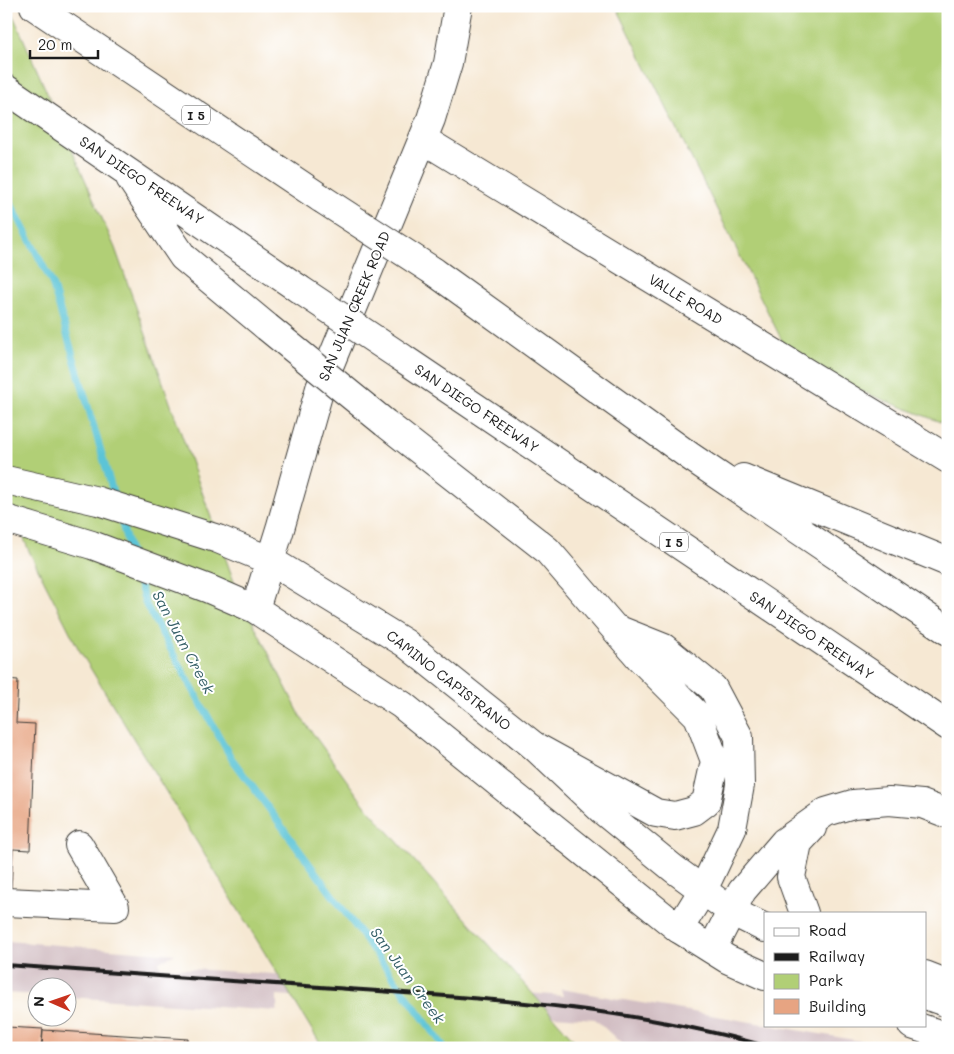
<svg xmlns="http://www.w3.org/2000/svg" width="954" height="1054" font-family="Mali,sans-serif">
  <style>
    .industrial { fill: #d2bec3 }
    .green { fill: #b1cf76; stroke: #667649 }
    .lines { fill: none; stroke-linecap: round; stroke-linejoin: round }
    .stream { stroke: #5bc4d7; stroke-width: 7 }
    .building { fill: #e7a482 }
    .minor-casing { stroke: #3d3b37; stroke-width: 30 }
    .major-casing { stroke: #3d3b37; stroke-width: 30 }
    .highway-casing { stroke: #3d3b37; stroke-width: 30 }
    .minor { stroke: #fff; stroke-width: 28 }
    .major { stroke: #fff; stroke-width: 28 }
    .highway { stroke: #fff; stroke-width: 28 }
    .rail { stroke: #1c1c1c; stroke-width: 4 }
    .highway-bridge-casing { stroke: #3d3b37; stroke-width: 30; stroke-linecap: butt }
    .highway-bridge { stroke: #fff; stroke-width: 28 }
    .labels { text-anchor: middle; dominant-baseline: central; stroke-width: 4; stroke-linejoin: round; paint-order: stroke }
    .shield { fill: #fff; stroke: #606060; stroke-width: 1 }
    .shield-label { font-size: 12px; font-weight: bold; fill: #1c1c1c }
    .street-label { font-size: 14px; fill: #1c1c1c; stroke: #fff }
    .water-label { font-size: 15px; font-style: italic; fill: #355f67; stroke: #fff }
  </style>
  <rect width="100%" height="100%" fill="#fff"/>
  <filter id="ink" filterUnits="userSpaceOnUse"><feTurbulence type="fractalNoise" baseFrequency=".02" numOctaves="2"/><feDisplacementMap in="SourceGraphic" scale="10" xChannelSelector="R" yChannelSelector="G"/><feConvolveMatrix kernelMatrix="1 2 1 2 8 2 1 2 1" color-interpolation-filters="sRGB"/></filter>
  <filter id="wash" filterUnits="userSpaceOnUse"><feTurbulence type="fractalNoise" baseFrequency=".0096" numOctaves="4" result="noise"/><feDisplacementMap in="SourceGraphic" scale="20" xChannelSelector="R" yChannelSelector="G"/><feGaussianBlur stdDeviation="1.12" result="paint"/><feColorMatrix in="noise" values="0 0 0 0 0 0 0 0 0 0 0 0 0 0 0 0 0 1.4 0 .05"/><feComposite in="paint" operator="in"/></filter>
  <g filter="url(#wash)">
    <rect width="100%" height="100%" fill="#f6e8d3"/>
    <!-- industrial -->
    <path class="industrial" d="M6 941 175 954 159 962 160 967 384 981 563 996 561 989 900 1048H626L595 1019 277 995V1011L68 997V986H38L37 995 6 993Z"/>
    <!-- green -->
    <path class="green" d="M6 6H9L115 248 238 593 301 717 363 803 581 1048H323L78 648 29 551 6 495Z
      M616 6H948V425L794 365Z"/>
    <g class="lines">
      <!-- stream -->
      <path class="stream" d="M6 194 52 283 115 499
        M119 514 130 552
        M135 569 146 605 230 756 445 1048"/>
    </g>
    <g id="blocks">
      <!-- building -->
      <path class="building" d="M6 679 18 680 16 723 35 724 30 850 13 849 11 891 6 890Z
        M6 1027 43 1029 41 1048H6Z
        M43 1030 188 1039V1048H42Z"/>
    </g>
  </g>
  <g filter="url(#ink)">
    <use href="#blocks" fill-opacity="0" stroke="#3d3b37" stroke-width="1"/>
    <g class="lines">
      <defs>
        <path id="minor" d="M6 902 115 907 79 845"/>
        <path id="major" d="M424 140 948 459
          M6 480 98 501 218 539 271 561 405 643 534 746 603 811 674 869 731 911 765 928
          M6 519 92 545 209 589 255 609 402 705 679 929 727 959 765 976
          M255 609 280 529 320 388 431 119 448 63 458 6
          M925 995 948 1003
          M912 1025 948 1037"/>
        <path id="highway" d="M34 6 322 199
          M6 89 299 289
          M130 178 183 257 267 327
          M433 271 691 457 948 631
          M401 357 948 726
          M385 423 547 550 640 658 698 716 715 761 706 802 694 811 675 816 656 813 534 746
          M743 478 948 562
          M619 630 664 648 713 688 739 737 740 785 732 829 703 890 679 929
          M804 913 791 877 798 843 812 828
          M712 949 742 891 784 842 826 812 853 804 889 801 922 804 948 814
          M925 975 948 984"/>
      </defs>
      <!-- minor casing -->
      <use href="#minor" class="minor-casing"/>
      <!-- major casing -->
      <use href="#major" class="major-casing"/>
      <!-- highway casing -->
      <use href="#highway" class="highway-casing"/>
      <!-- minor -->
      <use href="#minor" class="minor"/>
      <!-- major -->
      <use href="#major" class="major"/>
      <!-- highway -->
      <use href="#highway" class="highway"/>
      <!-- rail -->
      <path class="rail" d="M6 965C116 973 225 981 335 988 482 998 629 1006 772 1048"/>
      <defs>
        <path id="highway-bridge" d="M322 199 433 271
          M299 289 401 357
          M267 327 385 423"/>
      </defs>
      <!-- highway-bridge casing -->
      <use href="#highway-bridge" class="highway-bridge-casing"/>
      <!-- highway-bridge -->
      <use href="#highway-bridge" class="highway-bridge"/>
    </g>
  </g>
  <g class="labels">
    <!-- shield labels -->
    <g class="shield">
      <rect x="182" y="105.5" width="28" height="19" rx="4"/>
      <rect x="660" y="532.5" width="28" height="19" rx="4"/>
    </g>
    <g class="shield-label">
      <text x="196" y="115">I 5</text>
      <text x="674" y="542">I 5</text>
    </g>
    <!-- street labels -->
    <g class="street-label">
      <text transform="translate(142 180) rotate(34)">SAN DIEGO FREEWAY</text>
      <text transform="translate(686 299) rotate(31)">VALLE ROAD</text>
      <text transform="translate(354 306) rotate(-67)">SAN JUAN CREEK ROAD</text>
      <text transform="translate(477 408) rotate(34)">SAN DIEGO FREEWAY</text>
      <text transform="translate(812 635) rotate(34)">SAN DIEGO FREEWAY</text>
      <text transform="translate(449 680) rotate(38)">CAMINO CAPISTRANO</text>
    </g>
    <!-- water labels -->
    <g class="water-label">
      <text transform="translate(184 642) rotate(62)">San Juan Creek</text>
      <text transform="translate(408 975) rotate(54)">San Juan Creek</text>
    </g>
  </g>
  <!-- margin -->
  <rect width="954" height="1054" fill="none" stroke="#fff" stroke-width="25"/>
  <!-- legend -->
  <rect x="764" y="912" width="162" height="115" fill="#ffffff" stroke="#a4a4a4"/>
  <rect x="774" y="928" width="25" height="8" fill="#ffffff" stroke="#a4a4a4"/>
  <text x="809" y="936" font-size="15" fill="#1c1c1c">Road</text>
  <rect x="774" y="953" width="25" height="8" fill="#1c1c1c" stroke="#a4a4a4"/>
  <text x="809" y="962" font-size="15" fill="#1c1c1c">Railway</text>
  <rect x="774" y="974" width="25" height="15" fill="#b1cf76" stroke="#a4a4a4"/>
  <text x="809" y="986" font-size="15" fill="#1c1c1c">Park</text>
  <rect x="774" y="999" width="25" height="15" fill="#e7a482" stroke="#a4a4a4"/>
  <text x="809" y="1012" font-size="15" fill="#1c1c1c">Building</text>
  <!-- north arrow -->
  <g transform="translate(52 1002) rotate(272)"><circle r="24" fill="#ffffff" stroke="#a4a4a4"/>
  <path d="M0-4L9 19L0 12L-9 19Z" fill="#c8321e"/>
  <text y="-8" font-size="14" font-weight="bold" text-anchor="middle" fill="#1c1c1c">N</text>
  </g>
  <!-- scale -->
  <path d="M30 50v8h68v-8" fill="none" stroke="#1c1c1c" stroke-width="2.5"/>
  <text x="38" y="50" font-size="15" fill="#1c1c1c" stroke="#ffffff" stroke-width="4" paint-order="stroke">20 m</text>
</svg>
